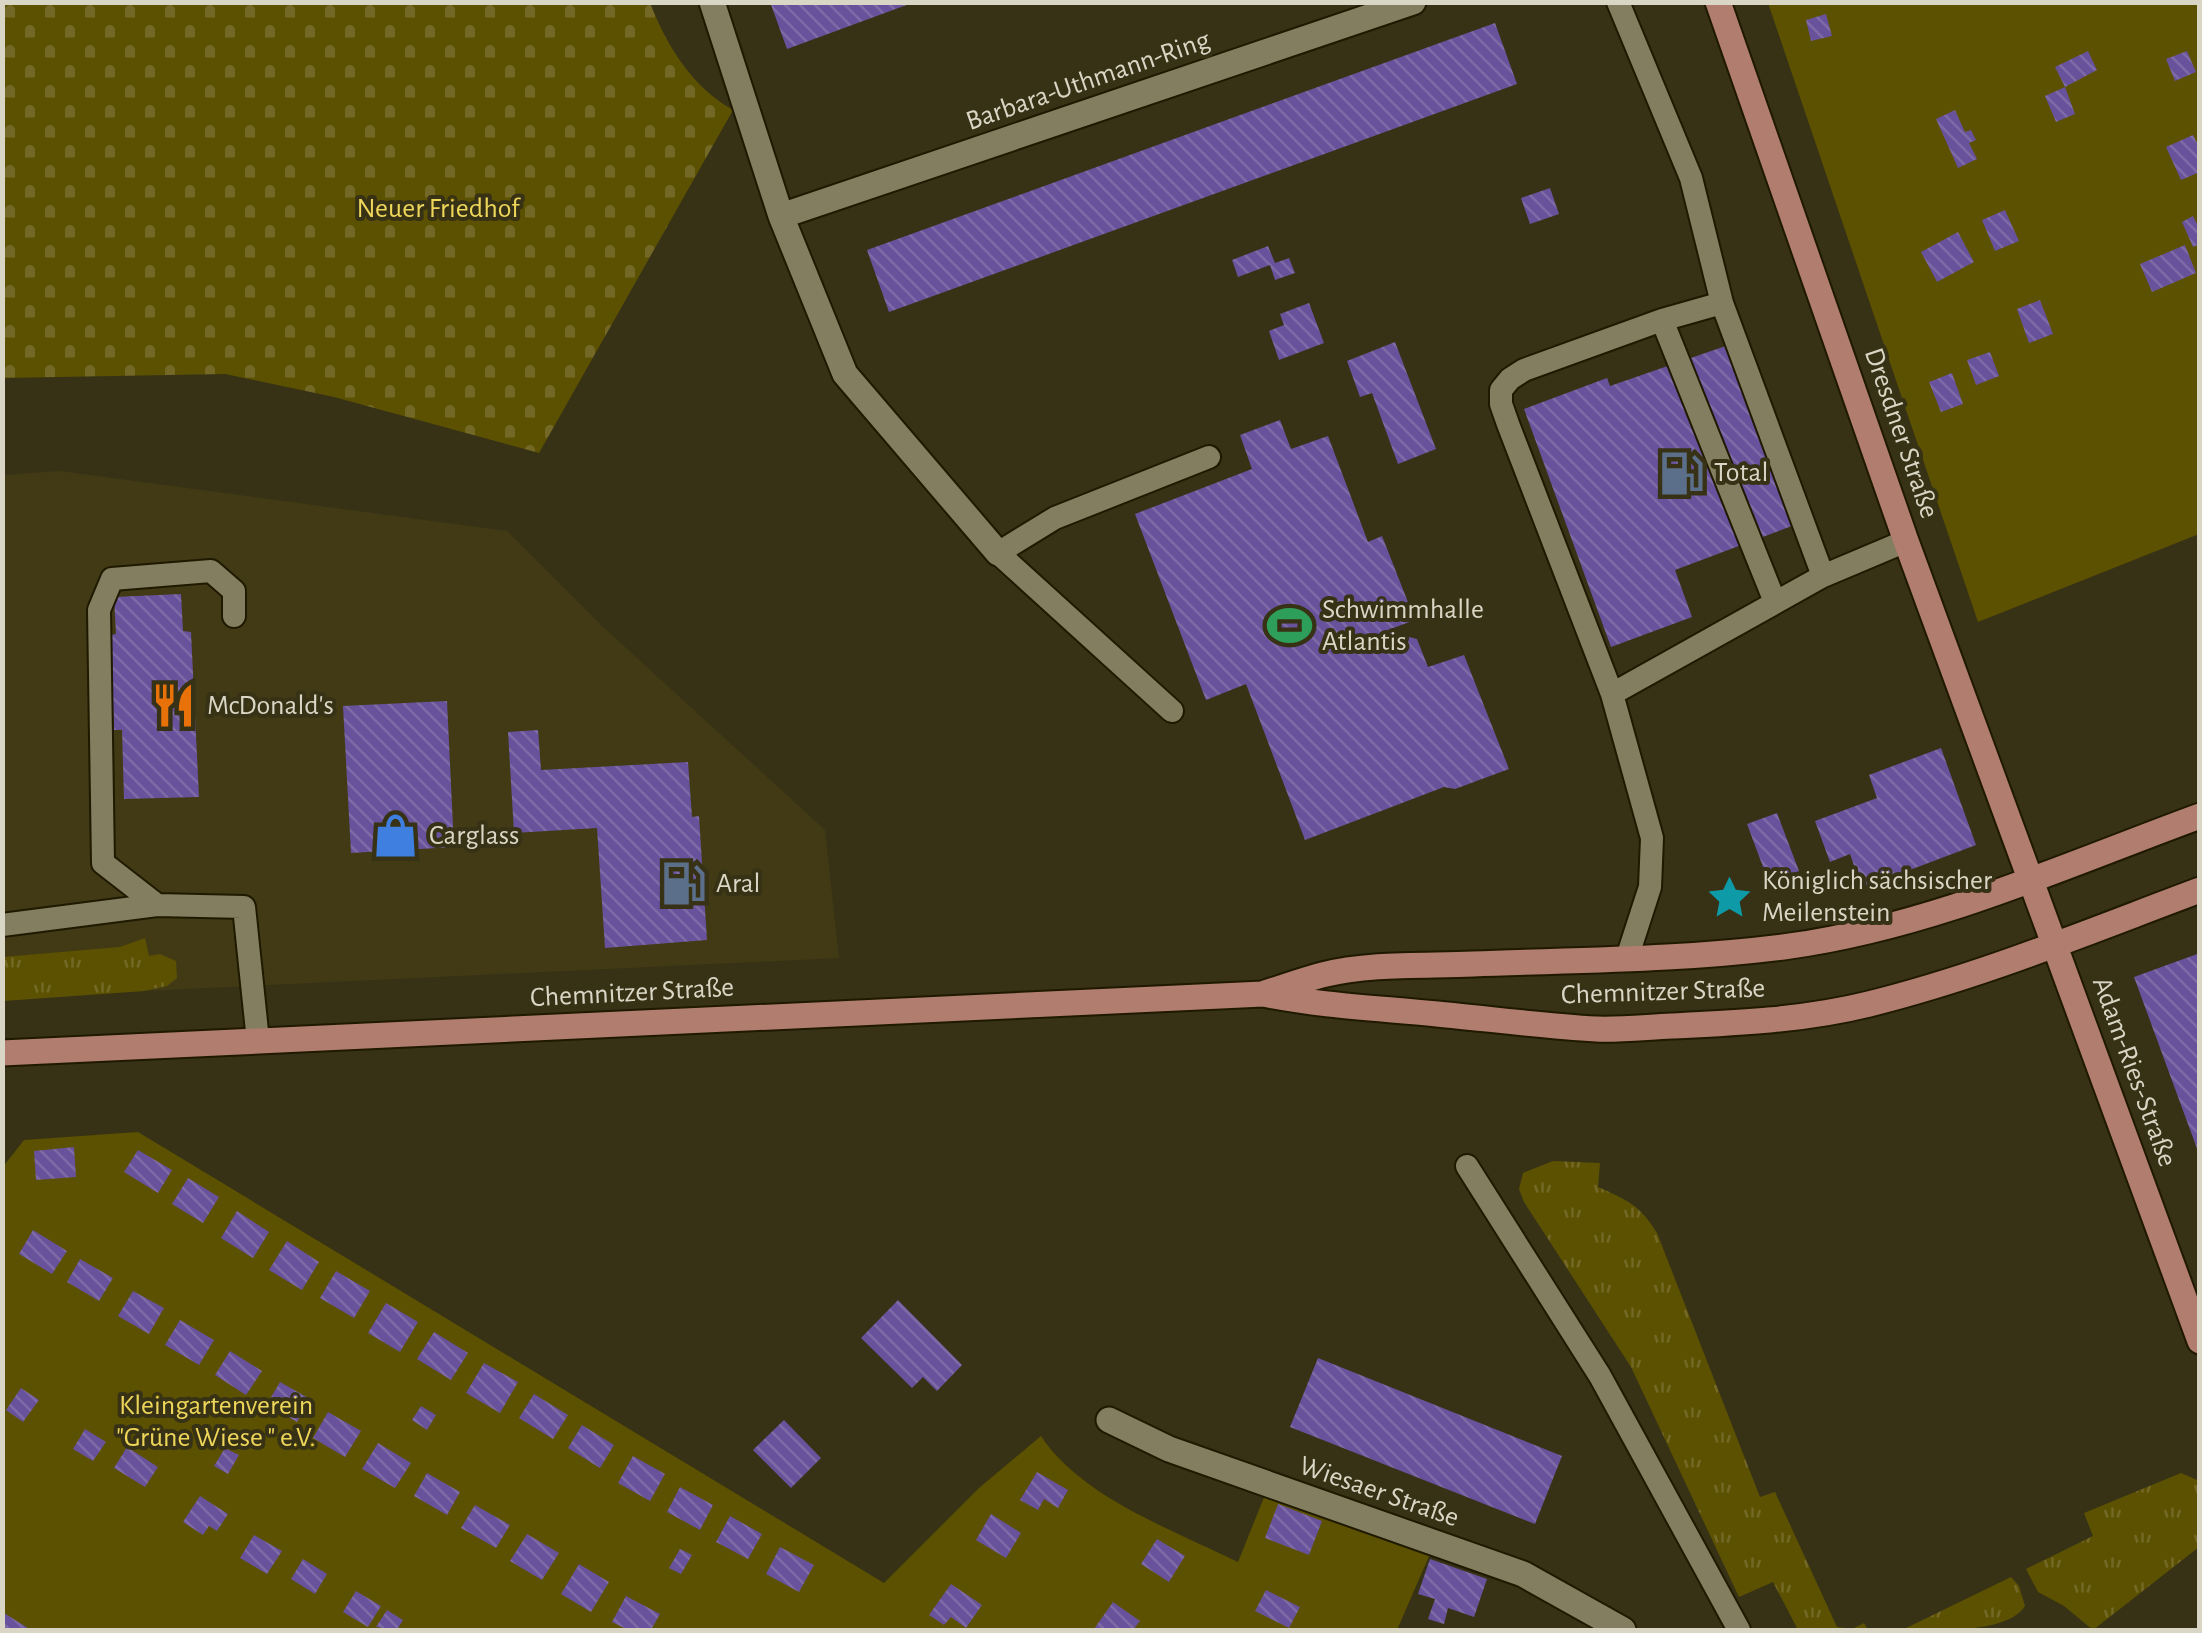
<svg xmlns="http://www.w3.org/2000/svg" width="2202" height="1633" font-family="'Alegreya Sans',sans-serif">
<style>
.built{fill:#413a15}
.grass{fill:url(#grass-tufts)}
.cemetery{fill:url(#cemetery-stones)}
.garden{fill:#5c5001}
.building{fill:url(#building-back-hatch)}
.lines{fill:none;stroke-linecap:round;stroke-linejoin:round}
.lane-casing{stroke:#1f1900;stroke-width:26}
.street-casing{stroke:#1f1900;stroke-width:29}
.primary-casing{stroke:#1f1900;stroke-width:29}
.lane{stroke:#837e5f;stroke-width:22}
.street{stroke:#837e5f;stroke-width:25}
.primary{stroke:#b07d6f;stroke-width:25}
.labels{text-anchor:middle;dominant-baseline:central;stroke-width:8;stroke-linejoin:round;paint-order:stroke}
.street-label{font-size:28px;fill:#d9d6c5;stroke:#373215}
.park-label{font-size:28px;fill:#eed65a;stroke:#373215}
.poi-label{font-size:28px;fill:#d9d6c5;stroke:#373215;text-anchor:start}
</style>
<defs>
<pattern id="grass-tufts" width="24" height="20" patternUnits="userSpaceOnUse" patternTransform="scale(2.5)"><rect width="24" height="20" fill="#5c5001"/><path d="M3 7l-1-3M5 7V3M7 7l1-3M15 17l-1-3M17 17v-4M19 17l1-3" fill="none" stroke="#736825"/></pattern>
<pattern id="cemetery-stones" width="16" height="16" patternUnits="userSpaceOnUse" patternTransform="scale(2.5)"><rect width="16" height="16" fill="#5c5001"/><path d="M2 7V4a2 2 0 0 1 4 0v3zM10 15v-3a2 2 0 0 1 4 0v3z" fill="#736825"/></pattern>
<pattern id="building-back-hatch" width="6" height="6" patternUnits="userSpaceOnUse" patternTransform="scale(2.5)"><rect width="6" height="6" fill="#68529b"/><path d="M-1 5l2 2M0 0l6 6M5-1l2 2" fill="none" stroke="#7d6aa7"/></pattern>
</defs>
<rect width="100%" height="100%" fill="#373215"/>
<path class="built" d="M60,471L507,531L601,625L825,830L839,958L144,991L3,1001V475Z"/>
<path class="grass" d="M145,938L149,956L160,954L176,961L177,978L167,986L144,991L3,1001V957L120,947Z
M1553,1161L1600,1163L1598,1187C1627,1200 1640,1205 1657,1233L1760,1497L1775,1492L1837,1627L1852,1629L1864,1623L1868,1630H1798L1773,1582L1739,1597L1631,1367L1524,1202L1519,1189L1523,1173Z
M2181,1473L2197,1480L2199,1487V1547L2093,1630L2064,1606L2038,1592L2026,1569L2093,1536L2084,1513Z
M2011,1577L2019,1586L2025,1606C2009,1633 1937,1631 1902,1630Z"/>
<path class="cemetery" d="M2,3H650C667,46 692,87 733,110L539,453L334,397L225,374L3,378Z"/>
<path class="garden" d="M1768,3H2199V534L1978,622Z
M138,1132L884,1583L979,1488L1041,1436C1081,1497 1173,1530 1238,1562L1269,1485L1430,1554L1397,1630H3L2,1168L24,1140Z"/>
<path class="building" d="M770,2H912V3L787,49Z
M1826,14L1832,36L1811,41L1806,20Z
M1495,23L1517,84L889,312L867,250Z
M2088,51L2097,70L2065,87L2055,67Z
M2187,51L2196,72L2175,81L2166,59Z
M2065,87L2075,114L2056,122L2045,96Z
M1955,110L1965,132L1971,130L1976,140L1969,143L1977,159L1958,168L1936,119Z
M2193,135L2200,149V172L2181,180L2166,147Z
M1550,188L1559,214L1530,224L1521,198Z
M2005,210L2019,241L1995,251L1982,220Z
M2193,216L2200,230V244L2193,247L2182,222Z
M1958,232L1974,262L1937,282L1921,252Z
M2185,245L2196,273L2152,292L2140,264Z
M1268,246L1275,263L1289,258L1295,273L1275,280L1270,265L1238,277L1232,260Z
M2040,300L2053,334L2029,343L2017,309Z
M1309,303L1324,343L1279,360L1269,331L1284,325L1280,314Z
M1740,341L1805,521L1675,570L1692,617L1611,647L1524,409L1607,378L1610,386Z
M1395,342L1436,449L1398,464L1372,393L1360,397L1347,361Z
M1990,352L1999,376L1976,385L1967,360Z
M1952,373L1963,404L1941,412L1929,382Z
M1280,420L1291,449L1328,436L1368,542L1382,536L1415,620L1385,631L1417,639L1428,667L1464,655L1509,769L1455,789L1444,787L1305,840L1246,684L1206,700L1135,514L1252,469L1240,435Z
M181,594L183,631L191,632L199,797L124,799L122,730H114L110,635L116,634L114,597Z
M447,701L454,847L351,853L343,706Z
M538,730L541,770L688,762L692,817L699,816L707,940L605,948L597,828L514,833L508,732Z
M1941,748L1976,845L1862,888L1850,854L1830,862L1815,821L1877,798L1869,775Z
M1777,813L1799,871L1769,883L1747,824Z
M2200,953V1154H2199L2134,977Z
M74,1147L76,1177L36,1180L34,1151Z
M138,1150L172,1170L158,1193L124,1172Z
M188,1178L219,1197L203,1223L172,1204Z
M237,1211L269,1232L253,1258L221,1238Z
M33,1230L67,1251L52,1274L19,1254Z
M287,1241L319,1262L302,1290L269,1270Z
M80,1259L113,1278L99,1301L67,1282Z
M336,1271L370,1291L354,1318L320,1298Z
M133,1291L164,1308L149,1334L118,1316Z
M898,1300L962,1365L937,1391L923,1377L912,1388L861,1338Z
M386,1303L418,1322L400,1352L368,1333Z
M180,1320L214,1340L199,1365L165,1345Z
M434,1332L468,1353L451,1380L417,1359Z
M230,1351L262,1371L246,1395L215,1375Z
M1318,1358L1562,1456L1535,1524L1290,1427Z
M484,1363L518,1382L500,1413L466,1393Z
M280,1382L310,1399L297,1422L267,1404Z
M21,1388L39,1400L23,1422L6,1410Z
M534,1394L568,1415L553,1439L519,1418Z
M421,1406L436,1415L427,1430L412,1420Z
M328,1412L361,1431L345,1457L313,1438Z
M784,1420L821,1458L791,1488L753,1450Z
M582,1425L614,1445L600,1468L568,1448Z
M85,1429L106,1442L93,1461L73,1449Z
M378,1443L411,1463L395,1488L362,1469Z
M127,1447L158,1467L145,1487L114,1468Z
M225,1448L239,1455L228,1474L214,1466Z
M633,1456L665,1474L650,1501L618,1483Z
M1037,1472L1068,1490L1058,1508L1044,1499L1038,1510L1020,1500Z
M427,1473L460,1492L447,1515L414,1496Z
M680,1487L713,1505L700,1530L667,1512Z
M200,1496L228,1514L217,1531L209,1526L203,1535L183,1522Z
M1278,1504L1322,1521L1309,1555L1265,1538Z
M475,1505L510,1525L496,1548L461,1528Z
M991,1514L1021,1533L1006,1558L976,1540Z
M730,1516L762,1534L748,1559L716,1542Z
M527,1534L559,1553L542,1580L510,1561Z
M254,1535L282,1551L267,1574L240,1558Z
M1157,1539L1185,1556L1169,1582L1141,1564Z
M780,1547L814,1565L799,1592L766,1574Z
M680,1549L692,1555L681,1574L669,1568Z
M303,1559L327,1574L315,1594L291,1579Z
M1430,1559L1487,1579L1474,1617L1448,1608L1444,1624L1428,1619L1435,1599L1418,1594Z
M579,1564L609,1582L591,1612L561,1594Z
M951,1584L982,1605L966,1628L951,1617L944,1625L929,1615Z
M1266,1590L1300,1607L1289,1628L1255,1611Z
M356,1591L381,1606L368,1627L343,1612Z
M626,1596L660,1614L651,1630H623L624,1628L612,1622Z
M1113,1602L1140,1621L1133,1630L1094,1629Z
M387,1610L403,1620L397,1630L376,1627Z
M4,1613L31,1630H2Z"/>
<g class="lines">
<defs>
<path id="lane" d="M1618,2L1691,178L1722,303L1662,320L1524,370L1510,379L1501,390V404L1508,424L1612,694L1652,838L1650,887L1627,958
M1662,320L1775,602
M1823,576L1906,541
M1612,694L1823,576L1722,303
M1172,711L998,553L1055,518L1209,457
M157,905L103,863L99,610L112,579L211,571L234,591V616
M2,925L157,905L244,907L258,1041
M1467,1166L1600,1376L1739,1630"/>
<path id="street" d="M712,2L781,216L845,374L998,553
M781,216L1413,2
M1109,1420L1169,1449L1523,1574L1623,1630"/>
<path id="primary" d="M1718,2L1906,541L2200,1341
M1265,993C1284,987 1303,980 1322,975C1370,963 1424,966 1473,964C1578,960 1685,960 1790,946C1933,926 2066,865 2200,816
M2,1053L1263,994C1323,1006 1377,1008 1437,1014C1490,1019 1543,1026 1596,1029C1621,1030 1647,1027 1672,1026C1737,1023 1805,1020 1869,1004C1982,976 2090,931 2200,890"/>
</defs>
<use href="#lane" class="lane-casing"/>
<use href="#street" class="street-casing"/>
<use href="#primary" class="primary-casing"/>
<use href="#lane" class="lane"/>
<use href="#street" class="street"/>
<use href="#primary" class="primary"/>
</g>
<defs>
<symbol id="fuel-bare" viewBox="-9 -9 18 18"><path d="M-5.5-6h7V0h2V4h1.3V-2.5L3-4.5l.8-.8L6-3V5H2.5V1h-1V6h-7ZM-4.2-4.7v3.2H.2V-4.7Z" fill="#5c6f8a" stroke="#373215" stroke-width="2.5" paint-order="stroke"/></symbol>
<symbol id="stadium-bare" viewBox="-9 -9 18 18"><path d="M0-5a6.5 5 0 1 0 0 10a6.5 5 0 1 0 0-10ZM-3.5-1.8h7v3.6h-7Z" fill="#2e9e5b" stroke="#373215" stroke-width="2.5" paint-order="stroke"/></symbol>
<symbol id="restaurant-bare" viewBox="-9 -9 18 18"><path d="M-5-6h1v4h1v-4h1v4h1v-4h1v5L-1.5 .5V6h-2V.5L-5-1ZM5-6V6H3V1.5H1.5Q1.5-4 5-6Z" fill="#e8710a" stroke="#373215" stroke-width="2.5" paint-order="stroke"/></symbol>
<symbol id="shop-bare" viewBox="-9 -9 18 18"><path d="M-5-2.5h2.3a2.7 3.5 0 0 1 5.4 0H5L5.5 6h-11ZM-1.5-2.5h3a1.5 2.3 0 0 0-3 0Z" fill="#3f7fe0" stroke="#373215" stroke-width="2.5" paint-order="stroke"/></symbol>
<symbol id="sight-bare" viewBox="-9 -9 18 18"><path d="M0-6L1.8-2.2L6-1.7L2.9 1.2L3.7 5.4L0 3.3L-3.7 5.4L-2.9 1.2L-6-1.7L-1.8-2.2Z" fill="#0f9aa8" stroke="#373215" stroke-width="2.5" paint-order="stroke"/></symbol>
</defs>
<g fill-rule="evenodd">
<use href="#fuel-bare" x="1650" y="442" width="63" height="63"/>
<use href="#stadium-bare" x="1258" y="594" width="63" height="63"/>
<use href="#restaurant-bare" x="142" y="674" width="63" height="63"/>
<use href="#shop-bare" x="364" y="804" width="63" height="63"/>
<use href="#fuel-bare" x="652" y="852" width="63" height="63"/>
<use href="#sight-bare" x="1698" y="866" width="63" height="63"/>
</g>
<g class="labels">
<g class="street-label">
<text transform="translate(1088 81) rotate(-19)">Barbara-Uthmann-Ring</text>
<text transform="translate(1901 433) rotate(71)">Dresdner Straße</text>
<text transform="translate(1663 992) rotate(-2)">Chemnitzer Straße</text>
<text transform="translate(632 993) rotate(-3)">Chemnitzer Straße</text>
<text transform="translate(2134 1072) rotate(70)">Adam-Ries-Straße</text>
<text transform="translate(1379 1492) rotate(19)">Wiesaer Straße</text>
</g>
<g class="park-label">
<text x="438" y="209">Neuer Friedhof</text>
<text x="216" y="1406">Kleingartenverein<tspan x="216" dy="32">"Grüne Wiese " e.V.</tspan></text>
</g>
<g class="poi-label">
<text x="1714" y="473">Total</text>
<text x="1322" y="610">Schwimmhalle<tspan x="1322" dy="32">Atlantis</tspan></text>
<text x="207" y="706">McDonald's</text>
<text x="429" y="836">Carglass</text>
<text x="1762" y="881">Königlich sächsischer<tspan x="1762" dy="32">Meilenstein</tspan></text>
<text x="716" y="884">Aral</text>
</g>
</g>
<rect width="2202" height="1633" fill="none" stroke="#d9d6c5" stroke-width="10"/>
</svg>
